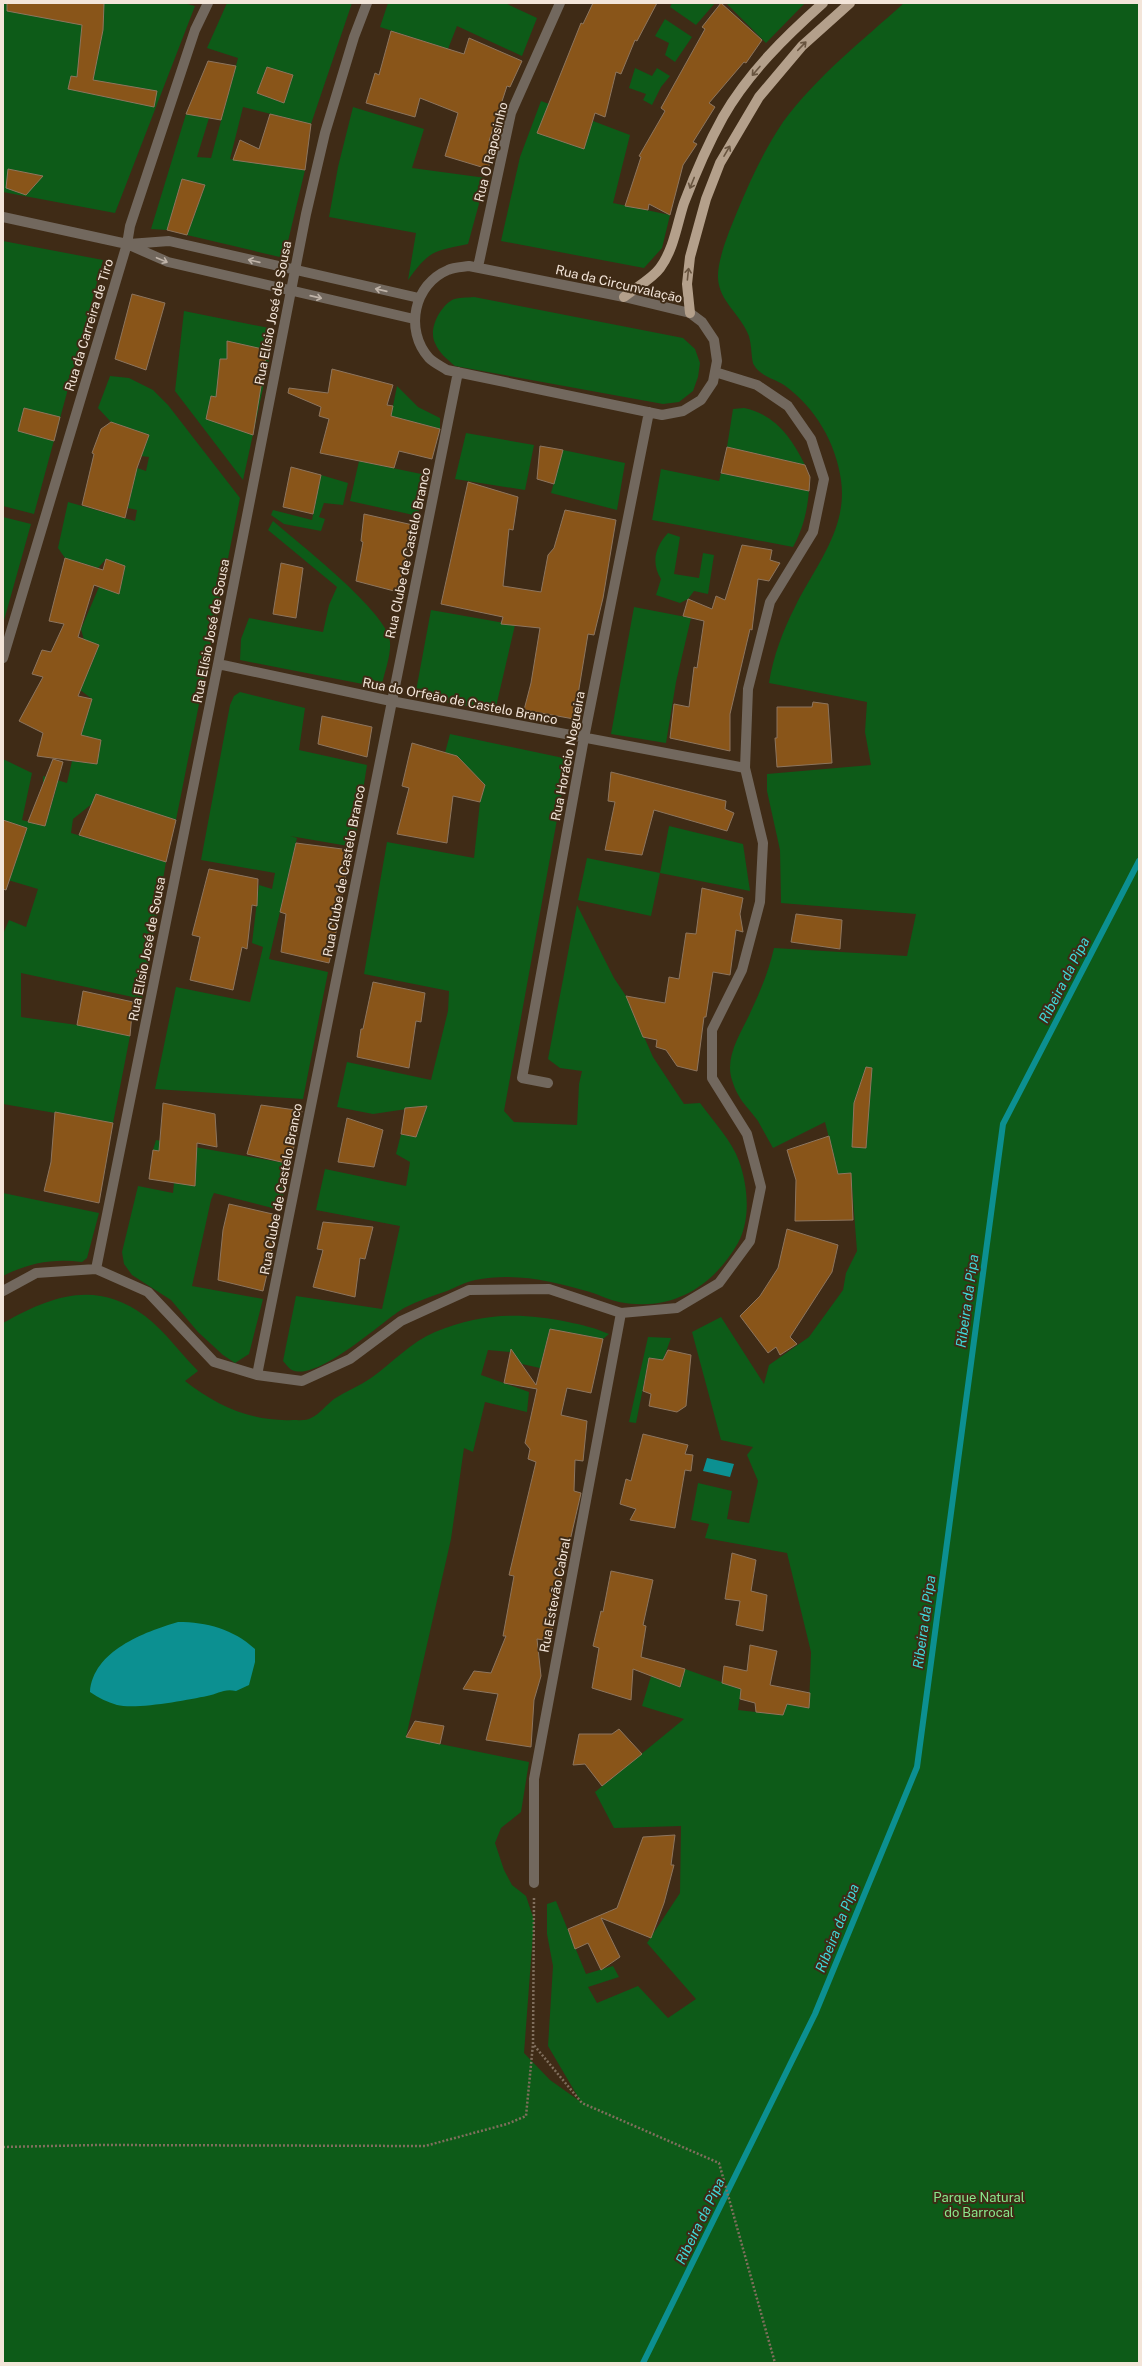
<svg xmlns="http://www.w3.org/2000/svg" width="1142" height="2366" font-family="'Public Sans',sans-serif">
<style>
.green{fill:#0d5b18;fill-rule:evenodd}
.water{fill:#0c9091}
.lines{fill:none;stroke-linecap:round;stroke-linejoin:round}
.stream{stroke:#0c9091;stroke-width:6}
.building{fill:#895519;stroke:#8d755e}
.path{stroke:#806f5d;stroke-width:2.5;stroke-dasharray:2 2;stroke-linecap:butt}
.minor{stroke:#72685e;stroke-width:10}
.major{stroke:#b4a08b;stroke-width:10}
.oneway{stroke:#68543f}
.oneway2{stroke:#bfb3a8}
.labels{text-anchor:middle;dominant-baseline:central;stroke-width:4;stroke-linejoin:round;paint-order:stroke}
.street-label{font-size:13px;fill:#f3e5d9;stroke:#3f2b16}
.park-label{font-size:13px;fill:#8ae88c;stroke:#3f2b16}
.water-label{font-size:14px;font-style:italic;fill:#40d8d9;stroke:#3f2b16}
</style>
<rect width="100%" height="100%" fill="#3f2b16"/>
<path class="green" d="M3,3H183L195,6L115,213L3,192Z
M227,3H352L311,124L243,107L230,159L305,170L284,258L187,235L205,185L182,179L167,230L151,229L186,114L209,118L197,157L211,158L238,58L207,48ZM267,67L293,75L284,103L257,93Z
M388,3H505L537,18L522,56L457,26L448,49L380,27Z
M672,3H715L696,25L670,7Z
M726,3H805L766,43Z
M904,3H1139V2363H3V1323C51,1296 96,1279 145,1316C165,1331 180,1353 198,1371L185,1381C217,1406 252,1422 293,1420C298,1420 307,1421 311,1418C320,1414 326,1405 334,1399C346,1391 360,1386 371,1378C392,1363 411,1342 435,1332C481,1313 520,1312 568,1322C583,1325 595,1328 609,1334L603,1339L550,1329L540,1368L522,1364L510,1352L488,1350L481,1375L529,1392L527,1412L485,1402L473,1452L464,1448L451,1539L406,1737L529,1762L521,1812L501,1828L495,1843L504,1870L512,1885L526,1896L534,1920L524,2053L550,2080L581,2102L548,2046L553,1966L547,1934V1904L556,1901L586,1974L613,1966L619,1977L588,1987L597,2003L638,1986L668,2018L696,1999L647,1943L680,1893L681,1826L614,1828L595,1792L684,1719L642,1706L651,1676L685,1669L741,1689L738,1710L783,1715L787,1704L809,1708L811,1652L787,1553L705,1538L709,1524L691,1520L698,1483L732,1491L727,1519L749,1523L758,1481L747,1455L753,1447L721,1440L692,1332L721,1317L764,1384L769,1365L809,1337L843,1290L846,1273L857,1251L851,1173L838,1174L825,1122L773,1148C768,1139 763,1130 758,1121C747,1106 738,1100 732,1080C724,1056 742,1032 751,1011C761,990 769,970 774,948L907,956L916,914L781,903L780,850L767,791V774L871,765L865,732L867,702L769,683C773,657 783,630 795,607C815,566 848,529 841,480C836,443 815,407 784,385C775,379 760,376 754,365C751,360 752,342 748,334C740,314 719,301 718,278C717,260 730,229 737,212C750,181 764,150 783,122C816,77 863,40 904,3Z
M665,19L692,37L675,62L665,55L669,43L655,36Z
M635,68L652,76L657,68L670,76L661,87L652,105L643,100L646,94L629,88Z
M541,101L549,104L538,133L584,148L593,121L630,135L613,203L670,215L662,248L644,268L501,241L520,157Z
M353,107L424,129L412,168L486,178L468,244C433,251 429,251 408,280L416,233L329,217L338,167Z
M3,241L103,260L34,514L3,506Z
M474,297L683,338L695,349L700,363L698,377L693,391L679,402L663,404L455,366C447,359 439,353 435,343C428,329 440,307 452,300C458,297 467,298 474,297Z
M184,311L274,329V338L243,480L175,391Z
M110,376L129,378L153,390L168,405L240,498L176,820L93,803L73,819L71,833L166,862L142,999L21,973V1017L77,1025L130,1036L113,1123L3,1104V934L9,920L26,927L38,889L8,880L27,828L3,820V759L32,773L22,820L45,826L56,789L43,784V776L67,783L72,761L97,764L101,741L81,735L92,699L75,686L80,665L90,668L99,645L84,640L81,629L99,587L119,594L125,566L106,559L98,568L65,558L58,548L68,502L135,521L137,510L128,508L133,483L131,466L146,471L149,457L141,456L149,435L111,422L98,408Z
M397,386L418,407L440,418V429L391,416Z
M744,408C775,414 792,438 805,465L727,447L733,409Z
M466,433L534,445L525,490L455,479Z
M563,450L625,463L617,510L551,493Z
M359,461L426,475L418,516L350,501Z
M661,469L719,481L721,473L809,491C807,512 803,529 793,547L652,520Z
M321,475L348,483L343,505L324,503L319,517L325,519L321,531L284,524L271,515L273,510L312,520Z
M3,517L31,524L3,624Z
M273,521C296,541 390,614 390,642C391,655 385,671 382,684L378,687L240,660L241,639L249,618L323,632L329,605L337,587L268,530Z
M668,533L680,537L674,574L699,578L703,553L714,555L708,594L694,591L688,599L680,603L656,595L661,579C651,563 655,547 668,533Z
M634,607L691,618L676,682L666,743L611,734Z
M431,610L515,625L495,711L428,699L420,696L416,691Z
M240,692L305,708L299,750L367,765L354,847L290,836L297,838L269,959L328,972L303,1099L155,1089L176,987L250,1002L263,947L252,943L259,885L272,889L275,873L201,860L230,705L234,696Z
M450,734L568,759L504,1111L514,1122L577,1125L579,1084L582,1071L560,1068L548,1059L577,905L614,978L626,996L653,1057L684,1104L700,1103C713,1121 732,1141 739,1161C748,1186 751,1219 738,1243C712,1288 671,1312 619,1302C609,1300 600,1295 590,1292C553,1281 514,1272 475,1280C466,1282 456,1287 447,1291C432,1296 418,1301 404,1308C382,1321 318,1382 292,1370C289,1369 286,1364 283,1361L296,1296L382,1309L400,1226L316,1210L325,1169L406,1186L410,1162L396,1154L401,1134L416,1137L427,1106L373,1114L337,1107L347,1062L431,1080L448,1011L449,991L364,974L387,842L474,858L480,802L485,785L457,756L445,753Z
M669,826L743,844L750,891L660,873L651,916L578,900L587,858L660,873Z
M156,1140L290,1164L280,1210L214,1193L211,1200L192,1286L263,1299L249,1354L235,1363L223,1355L198,1332L171,1300L132,1275L124,1264L122,1252L138,1186L173,1193L174,1183L195,1185L196,1159L153,1150Z
M3,1193L99,1213L87,1258L82,1262C54,1258 28,1263 3,1276Z
M648,1337L671,1338L663,1360L649,1358L636,1423L629,1422Z"/>
<path class="water" d="M707,1458L734,1464L730,1477L703,1471Z
M178,1622C207,1622 233,1629 255,1649V1662L249,1685L236,1691C224,1688 218,1694 207,1696C187,1700 136,1710 117,1705C107,1702 99,1698 90,1692C93,1651 144,1632 178,1622Z"/>
<g class="lines">
<path class="stream" d="M643,2363L815,2014L917,1767L1003,1124L1139,861"/>
</g>
<path class="building" d="M7,3H104L103,30L93,80L157,91L154,107L68,89L71,76L77,77L82,25L7,11Z
M593,3H657L637,41L635,40L621,74L616,72L605,117L595,113L584,149L537,133L581,23L583,24Z
M721,3L762,40L746,63L744,62L709,103L715,107L693,142L697,144L683,165L670,215L649,204L648,210L625,206L641,157L639,156L665,111L661,108L705,29L702,27Z
M391,31L464,54L469,38L522,61L510,87L507,86L489,141L496,143L488,169L445,156L458,113L420,98L415,117L366,103L375,73L379,75Z
M208,61L236,66L221,120L186,114Z
M267,67L293,75L284,103L257,93Z
M270,114L311,124L305,170L233,160L240,140L259,149Z
M8,169L43,176L26,195L6,188Z
M182,179L205,185L187,235L167,230Z
M132,294L165,303L146,370L115,359Z
M227,341L267,350L253,435L206,419L211,396L216,397L220,359H227Z
M332,369L393,385L387,405L393,406L391,416L440,429L432,459L399,451L394,468L320,453L329,419L319,416L321,407L288,393L289,388L328,393Z
M24,408L60,417L54,441L18,431Z
M111,422L149,435L137,468L125,518L82,505L94,454L92,453L101,429Z
M540,446L563,450L554,484L537,479Z
M727,447L805,465L810,477L809,491L721,473Z
M291,467L321,475L313,514L283,507Z
M468,482L518,497L513,530L509,529L503,586L541,592L548,555L554,548L565,510L616,520L603,598L594,635L588,634L574,719L524,710L531,683L540,628L501,624L503,617L441,604Z
M364,514L413,525L398,592L356,581L363,542L361,541Z
M742,545L772,550L770,560L780,563L769,581L758,579L752,630L750,629L730,714V751L670,738L674,704L689,707L694,667L697,668L704,621L683,616L688,599L712,609L716,596L725,600Z
M65,558L103,570L106,559L125,566L119,594L94,585L78,637L99,645L78,696L92,699L81,735L101,740L97,764L37,756L43,733L19,721L43,677L32,674L42,650L51,652L64,624L49,621Z
M281,563L303,568L296,618L273,614Z
M813,702L828,704L832,763L777,767L775,738H777V707H812Z
M322,716L372,727L367,757L318,744Z
M412,743L457,756L485,785L480,802L453,796L447,843L397,834L409,788L402,786Z
M53,759L63,762L45,826L28,822Z
M611,772L726,801L725,809L734,813L727,831L654,810L642,855L605,850L615,802L608,801Z
M96,794L176,820L166,862L79,835Z
M3,820L27,828L6,890L3,889Z
M296,843L350,850L335,938L329,963L281,952L286,914L280,912Z
M209,869L258,879L257,906L252,905L247,949L242,947L233,990L190,980L200,937L192,935Z
M702,888L743,898L740,914L743,932L736,930L730,975L713,972L706,1017H704L697,1071L677,1066L666,1050L656,1047L657,1040L643,1037L626,996L665,1003L669,977L679,979L686,933L696,934Z
M796,914L842,920L840,949L791,942Z
M373,982L425,993L421,1022L416,1021L409,1068L357,1057L361,1029H363Z
M83,991L133,1002L130,1036L77,1025Z
M866,1067L872,1068L866,1148L852,1147L854,1103Z
M163,1103L215,1114L217,1147L197,1143L195,1186L149,1179L153,1150L159,1151Z
M261,1105L302,1111L290,1164L247,1154Z
M427,1106L416,1137L401,1134L405,1108Z
M55,1112L113,1123L99,1203L44,1191L51,1162Z
M347,1118L383,1130L374,1167L338,1162Z
M829,1136L838,1174L851,1173L853,1220L795,1221L796,1180L787,1150Z
M229,1204L277,1215L270,1261L263,1291L218,1280L223,1230Z
M323,1222L373,1227L365,1259L360,1258L355,1297L313,1287L323,1250L317,1249Z
M787,1229L838,1245L832,1272L790,1337L797,1344L780,1355L776,1347L768,1353L740,1316L760,1296L778,1268Z
M550,1329L603,1339L591,1393L567,1388L561,1415L587,1421L583,1461L575,1460L574,1491L581,1493L555,1606L551,1641L537,1639L541,1676L534,1700L531,1747L486,1740L498,1694L463,1689L474,1671L491,1673L506,1636H503L514,1576L509,1575L536,1462L528,1459L530,1449L525,1443L537,1389L504,1383L511,1349L536,1385Z
M668,1350L691,1355L686,1406L677,1412L649,1406L651,1394L643,1391L649,1358L663,1360Z
M643,1434L688,1445L685,1454L693,1455L691,1471L685,1470L675,1528L630,1520L636,1509L620,1504L626,1479L631,1481Z
M732,1553L756,1560L751,1591L767,1595L763,1631L736,1625L740,1601L725,1599Z
M611,1571L653,1580L643,1625L646,1626L641,1657L685,1669L680,1687L633,1669L631,1700L592,1688L599,1648L593,1646L601,1611L603,1612Z
M750,1645L777,1651L770,1685L810,1693L809,1708L787,1704L783,1715L756,1712L755,1703L740,1699L741,1689L722,1683L724,1666L747,1671Z
M415,1721L444,1726L440,1744L406,1737Z
M619,1729L642,1754L602,1786L585,1764L573,1765L579,1734H612Z
M675,1835L671,1865H674L664,1903L651,1938L601,1918L620,1957L601,1970L588,1943L575,1949L568,1929L617,1908L643,1837Z"/>
<g class="lines">
<path class="path" d="M534,1898L533,2044L582,2103L719,2163L775,2363
M3,2147L97,2145L425,2146L507,2124L526,2116L533,2044"/>
<path class="minor" d="M3,217L127,244L168,262L414,319
M129,244L169,241L419,298
M469,266L624,297L690,313L702,322L714,340L717,361L713,382L701,400L683,411L662,415L447,370C441,366 434,363 429,358C404,330 414,284 448,270C454,267 463,267 469,266Z
M478,267L511,113L560,3
M3,658L127,244L130,226L195,30L208,3
M218,664L391,701L745,768
M548,1083L522,1078L584,738L649,412
M96,1269L218,664L306,214L325,133L354,37L367,3
M3,1291L36,1273L96,1269L148,1292L214,1362L257,1375L302,1381L350,1359L401,1321L469,1290L549,1289L621,1313L677,1308L719,1283L750,1241L761,1187L747,1134L712,1078V1030L742,970L760,902L763,843L745,768L748,689L770,602L813,532L824,479L811,439L788,406L757,385L715,372
M257,1375L458,372
M534,1883V1779L621,1313"/>
<path class="major" d="M624,297C635,288 652,279 660,268C674,249 677,224 684,203C695,174 708,144 723,117C748,73 786,36 823,3
M690,313L687,284L690,257L706,199L720,163L759,97L802,46L850,3"/>
</g>
<defs><path id="oneway-shaft" d="M-6 0H5M1.5-3L5.5 0L1.5 3" fill="none" stroke-width="1.6" stroke-linecap="round" stroke-linejoin="round"/></defs>
<g class="oneway">
<use href="#oneway-shaft" transform="translate(802 46) rotate(-46)"/>
<use href="#oneway-shaft" transform="translate(756 71) rotate(131)"/>
<use href="#oneway-shaft" transform="translate(727 151) rotate(-60)"/>
<use href="#oneway-shaft" transform="translate(692 183) rotate(112)"/>
<use href="#oneway-shaft" transform="translate(688 274) rotate(-84)"/>
</g>
<g class="oneway2">
<use href="#oneway-shaft" transform="translate(162 260) rotate(23)"/>
<use href="#oneway-shaft" transform="translate(254 261) rotate(-167)"/>
<use href="#oneway-shaft" transform="translate(381 290) rotate(-167)"/>
<use href="#oneway-shaft" transform="translate(316 297) rotate(13)"/>
</g>
<g class="labels">
<g class="street-label">
<text transform="translate(491 152) rotate(-76)">Rua O Raposinho</text>
<text transform="translate(619 284) rotate(13)">Rua da Circunvalação</text>
<text transform="translate(273 313) rotate(-79)">Rua Elísio José de Sousa</text>
<text transform="translate(89 325) rotate(-73)">Rua da Carreira de Tiro</text>
<text transform="translate(408 553) rotate(-78)">Rua Clube de Castelo Branco</text>
<text transform="translate(211 631) rotate(-79)">Rua Elísio José de Sousa</text>
<text transform="translate(460 701) rotate(11)">Rua do Orfeão de Castelo Branco</text>
<text transform="translate(568 756) rotate(-79)">Rua Horácio Nogueira</text>
<text transform="translate(344 871) rotate(-79)">Rua Clube de Castelo Branco</text>
<text transform="translate(147 949) rotate(-79)">Rua Elísio José de Sousa</text>
<text transform="translate(281 1189) rotate(-79)">Rua Clube de Castelo Branco</text>
<text transform="translate(555 1595) rotate(-79)">Rua Estevão Cabral</text>
</g>
<g class="park-label">
<text x="979" y="2197">Parque Natural<tspan x="979" dy="15">do Barrocal</tspan></text>
</g>
<g class="water-label">
<text transform="translate(1064 980) rotate(-63)">Ribeira da Pipa</text>
<text transform="translate(967 1301) rotate(-82)">Ribeira da Pipa</text>
<text transform="translate(924 1622) rotate(-82)">Ribeira da Pipa</text>
<text transform="translate(837 1928) rotate(-68)">Ribeira da Pipa</text>
<text transform="translate(700 2221) rotate(-64)">Ribeira da Pipa</text>
</g>
</g>
<rect width="1142" height="2366" fill="none" stroke="#f3e5d9" stroke-width="8"/>
</svg>
